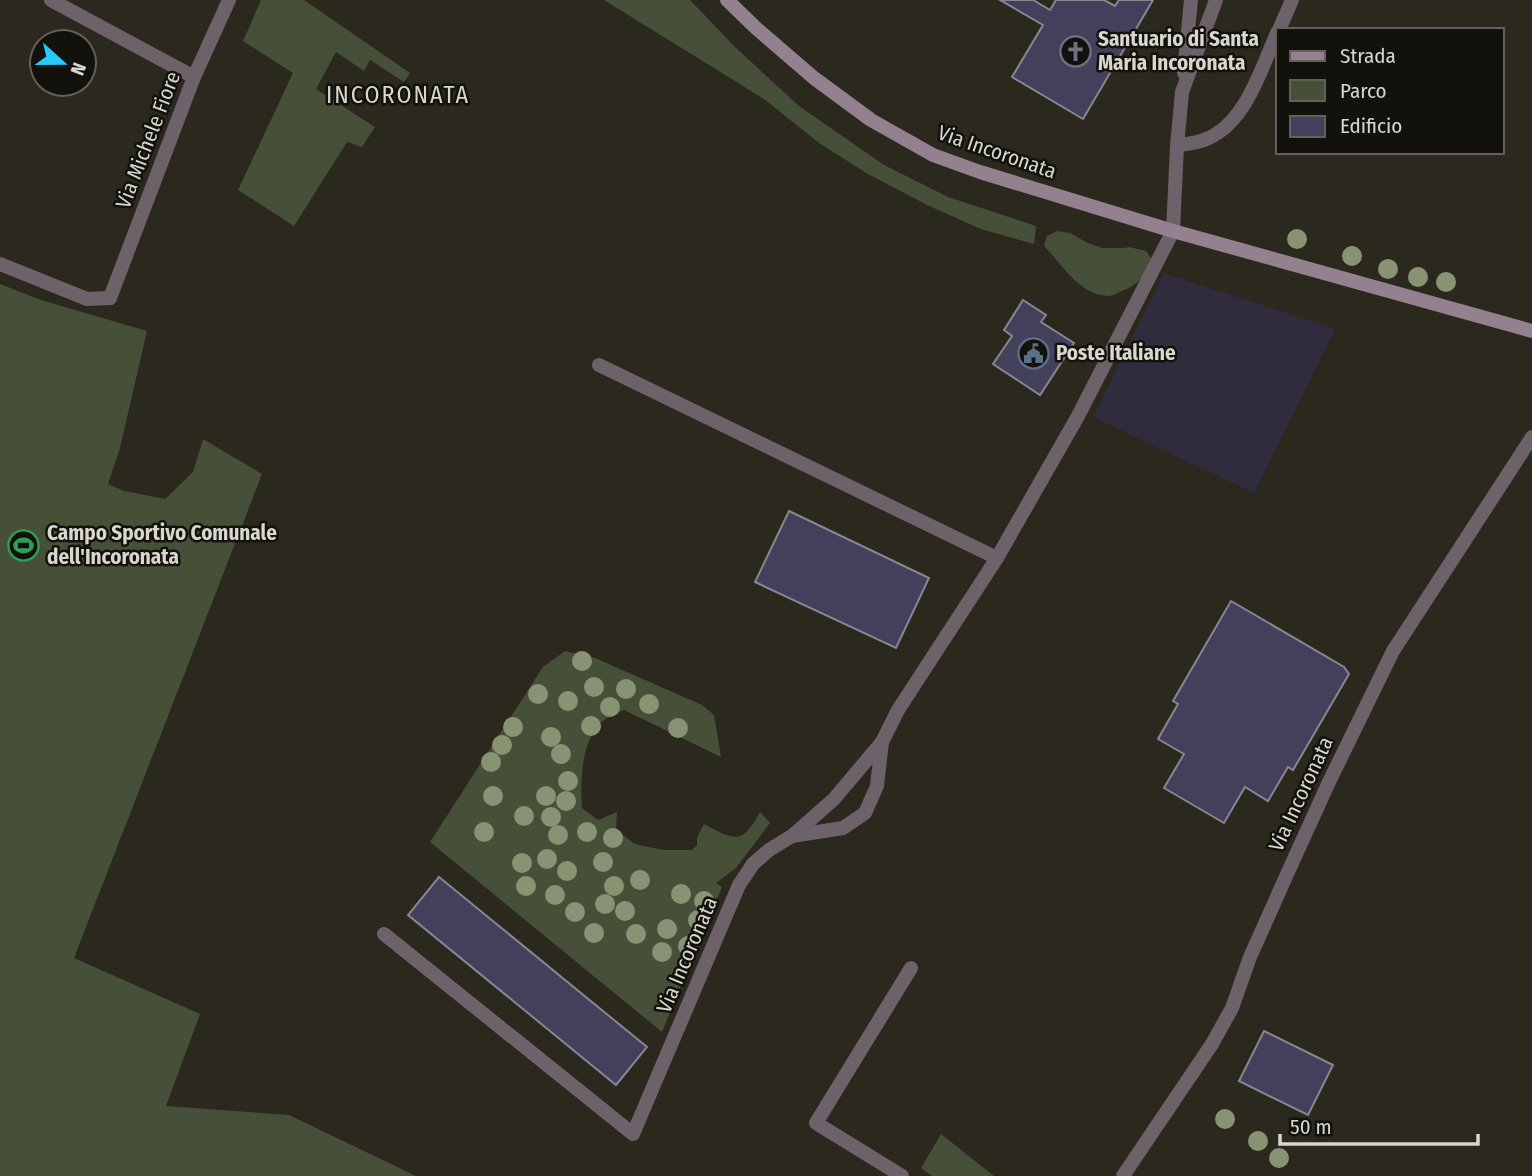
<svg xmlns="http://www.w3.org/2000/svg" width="1532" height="1176" font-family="'Fira Sans Condensed',sans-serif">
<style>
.education{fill:#312c3d}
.green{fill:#465039}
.building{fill:#43405b;stroke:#878693;stroke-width:2}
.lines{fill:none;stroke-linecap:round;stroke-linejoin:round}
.service{stroke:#6d616a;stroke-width:14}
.minor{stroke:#6d616a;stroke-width:14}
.secondary{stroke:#938190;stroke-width:14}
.tree{fill:#879372}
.labels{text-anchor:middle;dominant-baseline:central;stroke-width:5;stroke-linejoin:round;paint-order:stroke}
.poi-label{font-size:21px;font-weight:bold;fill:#d8d6cf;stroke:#12110c;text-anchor:start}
.street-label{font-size:21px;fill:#d8d6cf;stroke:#12110c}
.quarter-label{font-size:24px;letter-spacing:2px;fill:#d8d6cf;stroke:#12110c}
</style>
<rect width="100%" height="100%" fill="#2b281e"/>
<path class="education" d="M1164,273L1335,329L1254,493L1093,417Z"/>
<path class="green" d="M261,0H304L410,73L404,82L370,60L364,71L336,52L316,89L375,127L362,147L347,142L294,226L238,190L293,73L243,41Z
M604,0H690L735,47L799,106L884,165L948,197L1036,226L1034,244L981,229L927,205L868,174L819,143L764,99Z
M1057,231L1070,233L1088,243L1102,248H1125L1129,247L1146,251L1151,258C1146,274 1141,283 1124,290C1119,292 1114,296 1108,296C1079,295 1062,264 1044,246L1047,236Z
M0,284L41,300L147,331L120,448L108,484L124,491L165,499L193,472L203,439L262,474L74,958L200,1014L166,1106L289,1115L416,1176H0Z
M565,651L595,658L702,705L714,715L721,757L624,710C618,713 610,716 604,720C581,737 580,782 582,808L598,820L617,812L616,829L633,843L643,846L664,850H692L697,845V838L704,824C734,840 742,846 760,812L770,823L736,868L716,883L722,887L662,1032L430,842L543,667Z
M941,1134L994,1176H932L921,1168Z"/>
<path class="building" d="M1000,0H1033L1050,10L1056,0H1104L1115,6L1119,0H1153L1083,119L1012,77L1043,25Z
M1023,300L1046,315L1041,322L1074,343L1040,395L993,364L1012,336L1004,330Z
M789,511L929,578L896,648L755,582Z
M1231,601L1344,667L1349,674L1293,770L1288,767L1268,801L1245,787L1224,823L1164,788L1184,754L1158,739L1178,704L1173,701Z
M439,877L647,1047L616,1085L408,915Z
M1264,1031L1333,1065L1308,1115L1239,1081Z"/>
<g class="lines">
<path class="service" d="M0,264L87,299L110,298
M792,836L843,828L865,813L877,786L882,742"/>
<path class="minor" d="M51,0L194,77
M1279,30L1292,0
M1184,73L1191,0
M1177,146C1186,144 1195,143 1204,140C1246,125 1261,68 1278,31
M110,298L194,77L229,0
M599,365L997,558
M384,934L633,1134L739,885L753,864L769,850L792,836L834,799L882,742L898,710L997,558L1078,416L1173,231L1177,146L1182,92L1216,0
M902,1176L816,1123L911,968
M1123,1176L1212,1044L1232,1008L1250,957L1288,872L1329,782L1393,651L1532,437"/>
<path class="secondary" d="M727,0L756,28L814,78L871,120L933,155L980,172L1173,231L1532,331"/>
</g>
<g class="tree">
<circle cx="1297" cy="239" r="10"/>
<circle cx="1352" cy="256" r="10"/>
<circle cx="1388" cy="269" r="10"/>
<circle cx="1418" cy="277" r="10"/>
<circle cx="1446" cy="282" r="10"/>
<circle cx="582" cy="661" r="10"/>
<circle cx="594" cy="687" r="10"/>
<circle cx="626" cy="689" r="10"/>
<circle cx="538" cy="694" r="10"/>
<circle cx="568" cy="701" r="10"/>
<circle cx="649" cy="704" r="10"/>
<circle cx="610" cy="707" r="10"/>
<circle cx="591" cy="726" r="10"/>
<circle cx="513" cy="727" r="10"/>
<circle cx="678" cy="728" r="10"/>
<circle cx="551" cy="737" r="10"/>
<circle cx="502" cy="745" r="10"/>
<circle cx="561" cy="754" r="10"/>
<circle cx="491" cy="762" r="10"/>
<circle cx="568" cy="781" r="10"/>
<circle cx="493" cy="796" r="10"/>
<circle cx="546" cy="796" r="10"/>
<circle cx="566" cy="801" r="10"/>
<circle cx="524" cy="816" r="10"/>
<circle cx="551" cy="817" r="10"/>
<circle cx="484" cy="832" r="10"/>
<circle cx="587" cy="832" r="10"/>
<circle cx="558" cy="835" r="10"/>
<circle cx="613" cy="838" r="10"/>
<circle cx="547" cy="859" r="10"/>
<circle cx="603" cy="862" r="10"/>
<circle cx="522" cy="863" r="10"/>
<circle cx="567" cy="871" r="10"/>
<circle cx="640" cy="880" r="10"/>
<circle cx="526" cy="886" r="10"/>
<circle cx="614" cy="886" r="10"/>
<circle cx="681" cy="894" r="10"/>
<circle cx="555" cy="895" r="10"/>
<circle cx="704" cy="901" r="10"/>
<circle cx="605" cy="904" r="10"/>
<circle cx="625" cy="911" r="10"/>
<circle cx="575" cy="912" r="10"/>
<circle cx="698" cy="920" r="10"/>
<circle cx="667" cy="929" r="10"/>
<circle cx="594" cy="933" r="10"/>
<circle cx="636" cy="934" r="10"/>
<circle cx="688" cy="946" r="10"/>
<circle cx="662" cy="952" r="10"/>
<circle cx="1225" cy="1119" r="10"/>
<circle cx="1258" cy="1141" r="10"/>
<circle cx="1279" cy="1158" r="10"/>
</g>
<defs>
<symbol id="church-ring" viewBox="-11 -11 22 22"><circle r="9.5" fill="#12110c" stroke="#6b7280" stroke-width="1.5"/><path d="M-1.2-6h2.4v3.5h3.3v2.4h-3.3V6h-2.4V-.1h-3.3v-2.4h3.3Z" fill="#6b7280"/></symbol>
<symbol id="civic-ring" viewBox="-11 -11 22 22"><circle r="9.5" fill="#12110c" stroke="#5c6f8a" stroke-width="1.5"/><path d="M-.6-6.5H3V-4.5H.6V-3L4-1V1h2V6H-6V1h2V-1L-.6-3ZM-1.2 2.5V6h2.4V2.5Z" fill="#5c6f8a"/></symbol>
<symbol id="stadium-ring" viewBox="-11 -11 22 22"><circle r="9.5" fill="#12110c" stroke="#2e9e5b" stroke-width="1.5"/><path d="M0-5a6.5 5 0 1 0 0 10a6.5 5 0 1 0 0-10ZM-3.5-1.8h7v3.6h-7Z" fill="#2e9e5b"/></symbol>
</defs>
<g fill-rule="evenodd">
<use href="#church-ring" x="1058" y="34" width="35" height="35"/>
<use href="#civic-ring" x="1016" y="336" width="35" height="35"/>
<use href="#stadium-ring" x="6" y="528" width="35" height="35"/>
</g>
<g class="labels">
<g class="poi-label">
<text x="1098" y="39">Santuario di Santa<tspan x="1098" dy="24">Maria Incoronata</tspan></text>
<text x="1056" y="353">Poste Italiane</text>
<text x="47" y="533">Campo Sportivo Comunale<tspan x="47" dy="24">dell'Incoronata</tspan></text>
</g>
<g class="street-label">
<text transform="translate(148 140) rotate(-69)">Via Michele Fiore</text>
<text transform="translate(997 152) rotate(19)">Via Incoronata</text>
<text transform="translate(1301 794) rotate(-65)">Via Incoronata</text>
<text transform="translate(687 955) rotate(-67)">Via Incoronata</text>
</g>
<g class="quarter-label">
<text x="398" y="95">INCORONATA</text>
</g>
</g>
<rect x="1276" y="28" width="228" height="126" fill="#12110c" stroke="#61605a" stroke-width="2"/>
<rect x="1290" y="51" width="35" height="10" fill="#938190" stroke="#61605a" stroke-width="2"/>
<text x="1340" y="63" font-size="21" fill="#d8d6cf">Strada</text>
<rect x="1290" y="80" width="35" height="21" fill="#465039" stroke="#61605a" stroke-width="2"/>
<text x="1340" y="98" font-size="21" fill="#d8d6cf">Parco</text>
<rect x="1290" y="116" width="35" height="21" fill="#43405b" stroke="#61605a" stroke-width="2"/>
<text x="1340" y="133" font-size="21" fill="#d8d6cf">Edificio</text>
<g transform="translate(63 63) rotate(111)"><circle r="33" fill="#12110c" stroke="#61605a" stroke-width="2"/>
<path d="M0-5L12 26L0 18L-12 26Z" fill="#25c9fe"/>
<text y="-10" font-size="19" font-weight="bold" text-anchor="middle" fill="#d8d6cf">N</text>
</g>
<path d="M1280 1134v10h198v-10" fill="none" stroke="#d8d6cf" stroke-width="3.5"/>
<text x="1290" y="1134" font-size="21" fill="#d8d6cf" stroke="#12110c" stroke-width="5" paint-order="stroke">50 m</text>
</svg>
